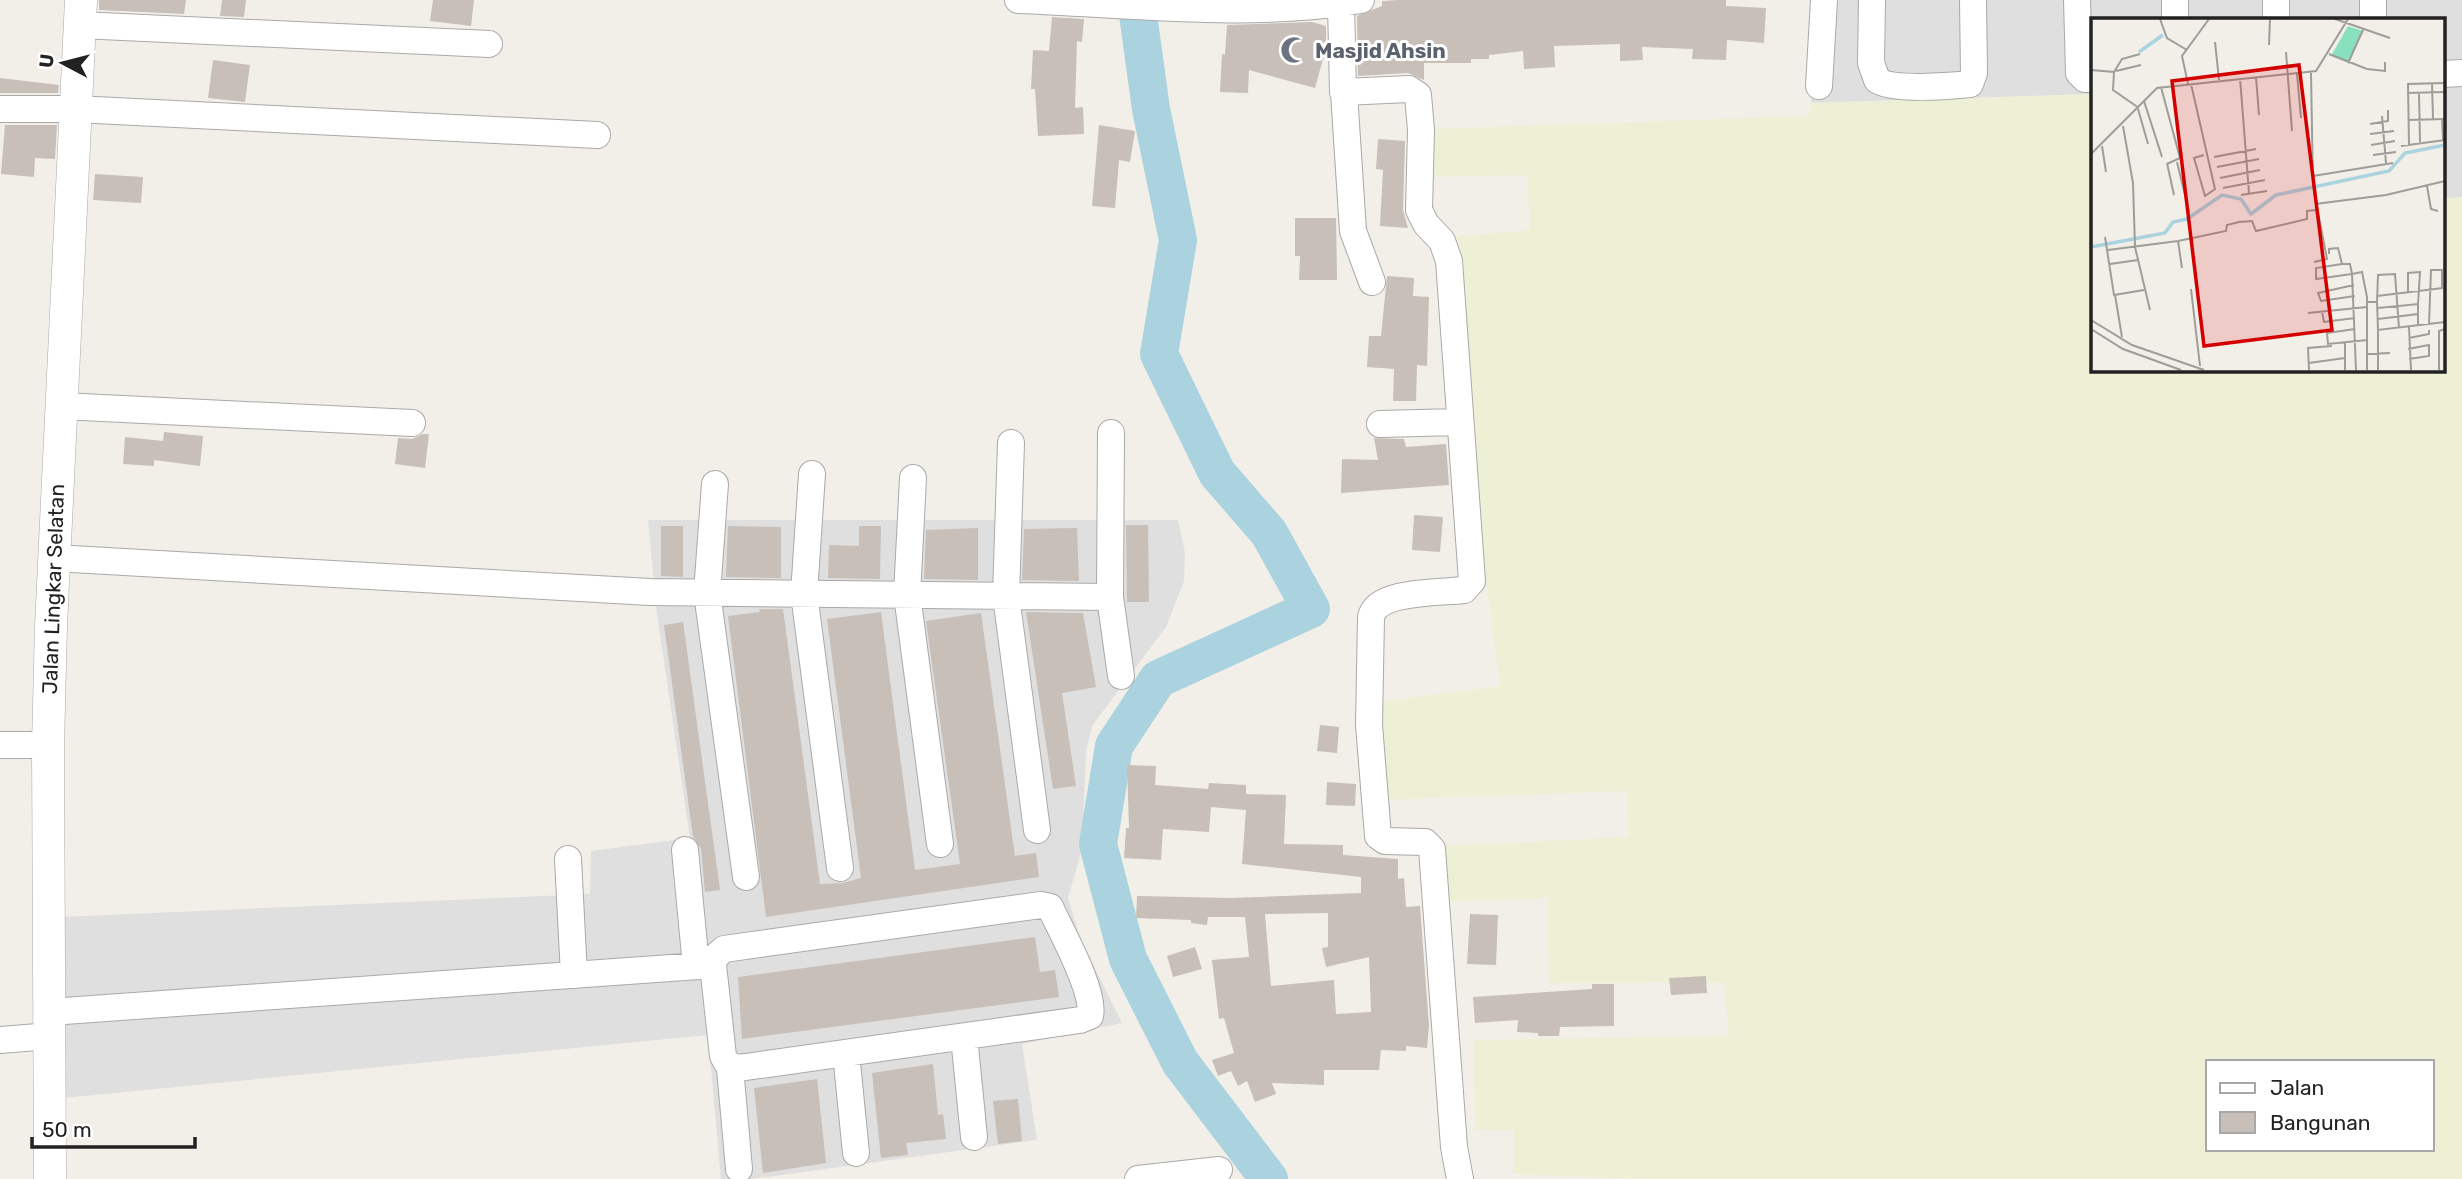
<svg xmlns="http://www.w3.org/2000/svg" width="2462" height="1179" font-family="Rubik,sans-serif">
<style>
.residential{fill:#e0dfdf}
.farmland{fill:#eef0d5;fill-rule:evenodd}
.lines{fill:none;stroke-linecap:round;stroke-linejoin:round}
.river{stroke:#aad3df;stroke-width:38}
.building{fill:#c7bfb8;fill-rule:evenodd}
.minor-casing{stroke:#a9a9a9;stroke-width:28}
.tertiary-casing{stroke:#a9a9a9;stroke-width:33}
.minor{stroke:#fff;stroke-width:26}
.tertiary{stroke:#fff;stroke-width:32}
.labels{text-anchor:middle;dominant-baseline:central;stroke-width:6;stroke-linejoin:round;paint-order:stroke}
.worship-label{font-size:21px;font-weight:bold;fill:#5b616d;stroke:#fff;text-anchor:start}
.street-label{font-size:21px;fill:#222;stroke:#fff}
.inset-river{fill:none;stroke:#aad3df;stroke-width:3.5}
.inset-road{fill:none;stroke:#9f9d99;stroke-width:2}
.view{fill:#d40000;fill-opacity:0.15;stroke:#d40000;stroke-width:3.5}
.inset-edge{fill:none;stroke:#222;stroke-width:3.5}
</style>
<rect width="100%" height="100%" fill="#f2efe9"/>
<path class="residential" d="M1821,0H2462V197L2443,199V19H2093V94L1811,103Z
M648,520H1178L1185,553L1184,581L1166,627L1092,726L1086,752L1082,849L1068,898L1080,938L1122,1023L1022,1044L1037,1140L752,1179H721L708,1035L63,1098L61,917L590,894L591,851L690,838L657,614Z"/>
<path class="farmland" d="M2093,94V369H2443V199L2462,197V1179H1638L1513,1174L1514,1130H1475L1473,1040L1729,1036L1724,982L1549,983L1547,898L1443,902L1442,846L1628,837L1626,791L1382,800L1378,702L1500,686L1474,488L1450,237L1530,230L1527,175L1433,177V129L1809,116L1811,103ZM2208,1062H2432V1149H2208Z"/>
<g class="lines">
<path class="river" d="M1136,0L1151,109L1178,240L1159,354L1217,473L1269,533L1311,609L1158,679L1114,746L1098,844L1128,959L1180,1062L1269,1179"/>
</g>
<path class="building" d="M99,0H186L184,14L99,10Z
M222,0H246L244,17L220,16Z
M433,0H474L471,26L430,21Z
M1400,0H1726V6L1766,8L1764,43L1727,40L1726,60L1692,59L1693,49L1642,47L1643,60L1620,61V44L1554,46L1555,67L1524,69L1523,51L1489,55V59H1471V63H1424V80L1408,73L1358,76L1357,16L1382,6V1Z
M1052,17L1084,19L1082,42L1077,41L1075,108L1083,107L1084,134L1038,136L1035,89H1031L1033,50L1049,51Z
M1312,22L1326,26V59H1323L1315,88L1249,70L1248,93L1220,92L1222,54L1225,55L1227,25Z
M213,60L250,65L245,102L208,98Z
M0,78L59,85L58,93H0Z
M5,125H57L55,159L35,158L34,177L1,174Z
M1099,125L1135,131L1130,162L1119,160L1115,208L1092,206Z
M1378,139L1405,141L1403,210L1408,228L1380,226L1383,170L1376,169Z
M95,174L143,177L141,203L93,200Z
M1295,218H1336L1337,280H1299L1300,256H1295Z
M1387,276L1414,278L1413,296L1429,297L1427,366L1417,365L1416,401H1393L1394,369L1367,367L1369,336H1381Z
M164,432L203,436L200,466L154,460V466L123,464L125,437L163,441Z
M423,434H429L425,468L395,464L398,438L412,439Z
M1374,438L1404,439L1406,447L1446,444L1449,485L1341,493L1342,459L1378,460Z
M1414,515L1443,517L1440,552L1412,550Z
M1126,525H1148L1149,602H1127Z
M661,526H683V577L661,576Z
M728,526L781,527V578L726,577Z
M859,526H881L880,579L828,578L829,545L859,546Z
M978,528V580L924,579L926,530Z
M1077,528L1079,581L1022,580L1024,529Z
M759,609H783L820,884L843,883L861,878L827,619L881,612L915,870L960,864L926,621L981,613L1015,856L1036,853L1039,877L766,917L728,616L760,612Z
M1026,612L1083,613L1096,687L1062,693L1076,786L1053,789Z
M683,622L720,890L705,892L701,849L693,837L664,625Z
M1320,725L1339,727L1337,753L1317,751Z
M1127,765L1156,766L1155,785L1208,789L1209,783L1246,785V794L1286,795L1284,844L1343,845V855L1398,859V879L1404,878L1406,907L1420,906L1429,1026L1427,1048L1406,1046V1051L1381,1050L1379,1070H1324V1085L1272,1083L1276,1094L1255,1102L1247,1081L1238,1086L1231,1071L1218,1076L1212,1060L1234,1053L1224,1018L1219,1019L1212,960L1249,957L1245,917H1208L1207,925L1191,923V920L1136,918L1137,896L1232,898L1361,893V877L1242,864L1246,810L1211,807L1209,832L1163,829L1161,860L1124,858L1126,828H1129ZM1328,913V947L1322,948L1326,967L1369,957L1371,1012L1336,1014L1334,980L1271,986L1265,914Z
M1327,782L1356,784L1355,806L1326,805Z
M1470,914L1498,915L1496,965L1467,964Z
M1035,937L1040,972L1055,970L1059,997L742,1039L738,977Z
M1195,947L1202,969L1173,977L1167,956Z
M1706,976L1707,993L1671,995L1669,978Z
M1592,984H1614V1026L1560,1027L1559,1036H1538V1033L1517,1032L1518,1020L1475,1023L1473,997L1592,989Z
M933,1064L938,1115L943,1114L946,1139L906,1143L908,1155L881,1158L872,1073Z
M817,1079L826,1163L763,1173L754,1088Z
M1018,1099L1022,1141L998,1144L993,1101Z"/>
<g class="lines">
<defs>
<path id="minor" d="M1018,0C1128,4 1252,19 1361,0
M1872,0L1871,63L1877,80C1892,91 1950,86 1970,84L1974,73L1973,0
M2077,0L2079,73L2085,79H2093
M2175,0V19
M2276,0V19
M1341,4L1343,92L1409,89L1418,95L1421,130L1419,210L1426,224L1442,241L1449,261L1472,581L1464,590C1440,593 1377,590 1371,617L1369,725L1378,836L1385,841L1425,842L1432,849L1454,1147L1460,1179
M2373,19V0
M80,25L489,44
M2443,74L2462,73
M1819,86L1824,0
M1344,93L1353,231L1372,282
M0,109H75L597,135
M61,406L412,423
M1380,424L1458,422
M1111,433L1110,597L1121,676
M1011,443L1006,596L1037,830
M812,474L804,594L840,868
M913,478L907,595L940,844
M715,484L707,593L746,877
M54,558L650,592L1110,597
M0,745H48
M685,850L696,966
M568,859L574,975
M1041,905L1050,907C1061,931 1096,993 1090,1016L1080,1020L746,1067L730,1068L723,1056L713,965L715,957L724,949Z
M50,1012L713,965
M964,1037L974,1137
M0,1040L50,1036
M846,1053L856,1153
M730,1068L739,1169
M1138,1179L1219,1170"/>
<path id="tertiary" d="M50,1179L48,745L51,626L81,0"/>
</defs>
<use href="#minor" class="minor-casing"/>
<use href="#tertiary" class="tertiary-casing"/>
<use href="#minor" class="minor"/>
<use href="#tertiary" class="tertiary"/>
</g>
<defs>
<symbol id="mosque-bare" viewBox="-9 -9 18 18"><path d="M3.5-4.9A6 6 0 1 0 3.5 4.9A5 5 0 1 1 3.5-4.9Z" fill="#6b7280" stroke="#fff" stroke-width="2.5" paint-order="stroke"/></symbol>
</defs>
<g fill-rule="evenodd">
<use href="#mosque-bare" x="1275" y="31" width="38" height="38"/>
</g>
<g class="labels">
<g class="worship-label">
<text x="1315" y="50">Masjid Ahsin</text>
</g>
<g class="street-label">
<text transform="translate(53 589) rotate(-88)">Jalan Lingkar Selatan</text>
</g>
</g>
<g transform="translate(2091 18)">
<rect width="354" height="354" fill="#f2efe9"/>
<path d="M257,8L272,13L258,45L240,38Z" fill="#88e0be"/>
<path class="inset-river" d="M48,34L72,17M0,229L74,215L82,204L96,201L131,177L150,181L160,196L185,177L298,153L314,135L354,127"/>
<path class="inset-road" d="M69,1L76,20L96,32M244,1L299,20M124,24L128,62M178,27L179,1M195,34L201,113M238,36L276,51L294,53V44M257,45L272,12M0,52L23,54L22,72L48,90M25,53L50,47M23,54L31,41L49,36M220,55L222,168L236,241L223,244M206,56L210,100M165,59L168,97M149,60L158,175M341,65L342,101M97,66L91,38L118,1M100,66L124,171L114,178L103,140L113,137M70,69L89,140L76,146M316,75L354,74M328,75L329,124M53,83L71,139M47,91L57,126M291,98L295,145M351,101L352,122M317,102L354,101M279,106L297,103V92M32,108L42,165L44,229L59,292M279,116L303,113M280,127L304,123M318,127L317,66L354,65M11,128L15,154M310,128L354,122M0,136L66,70L225,53L257,1M282,137L305,134M123,139L165,131M86,144L98,194M76,145L83,177M126,149L168,141M222,158L302,145M129,160L169,152M336,168L340,191L347,193M132,170L174,162M150,177L176,173M224,186L295,177L354,163M14,219L23,277L53,272M87,223L91,250M17,232L87,223L135,213L136,207L148,204L161,203L165,213L216,201V193L225,192M238,236V231L247,230L251,246M19,246L47,242M251,246H259L261,256L225,261V250ZM263,267L227,275L230,283L264,278M100,271L109,348M317,276V255L329,254L327,286M24,277L31,319M286,278L352,270M276,284H286L287,312L354,304M286,284L287,257L304,256L308,310M287,290L327,286V307M231,293L233,304L264,300M217,295L276,289M287,301L327,296M0,302L41,327L113,352M338,307L340,252H351V271M318,309L320,352M0,311L32,331L90,352M264,311L236,315L237,326L276,322M287,312V352M318,320L338,316V312M254,324V352M317,331L338,327V338L318,341M276,336L299,335M218,345L254,340M218,352L217,330L241,328M265,352L261,256L271,254L276,279V352M348,352V313L354,311"/>
<path class="view" d="M208,47L241,312L113,328L81,63Z"/>
<rect width="354" height="354" class="inset-edge"/>
</g>
<rect x="2206" y="1060" width="228" height="91" fill="#ffffff" stroke="#a7a7a7" stroke-width="2"/>
<rect x="2220" y="1083" width="35" height="10" fill="#ffffff" stroke="#a7a7a7" stroke-width="2"/>
<text x="2270" y="1095" font-size="21" fill="#222222">Jalan</text>
<rect x="2220" y="1112" width="35" height="21" fill="#c7bfb8" stroke="#a7a7a7" stroke-width="2"/>
<text x="2270" y="1130" font-size="21" fill="#222222">Bangunan</text>
<g transform="translate(63 63) rotate(277)" stroke="#ffffff" stroke-width="5" paint-order="stroke">
<path d="M0-5L12 26L0 18L-12 26Z" fill="#222222"/>
<text y="-10" font-size="19" font-weight="bold" text-anchor="middle" fill="#222222">U</text>
</g>
<path d="M32 1137v10h163v-10" fill="none" stroke="#222222" stroke-width="3.5"/>
<text x="42" y="1137" font-size="21" fill="#222222" stroke="#ffffff" stroke-width="5" paint-order="stroke">50 m</text>
</svg>
